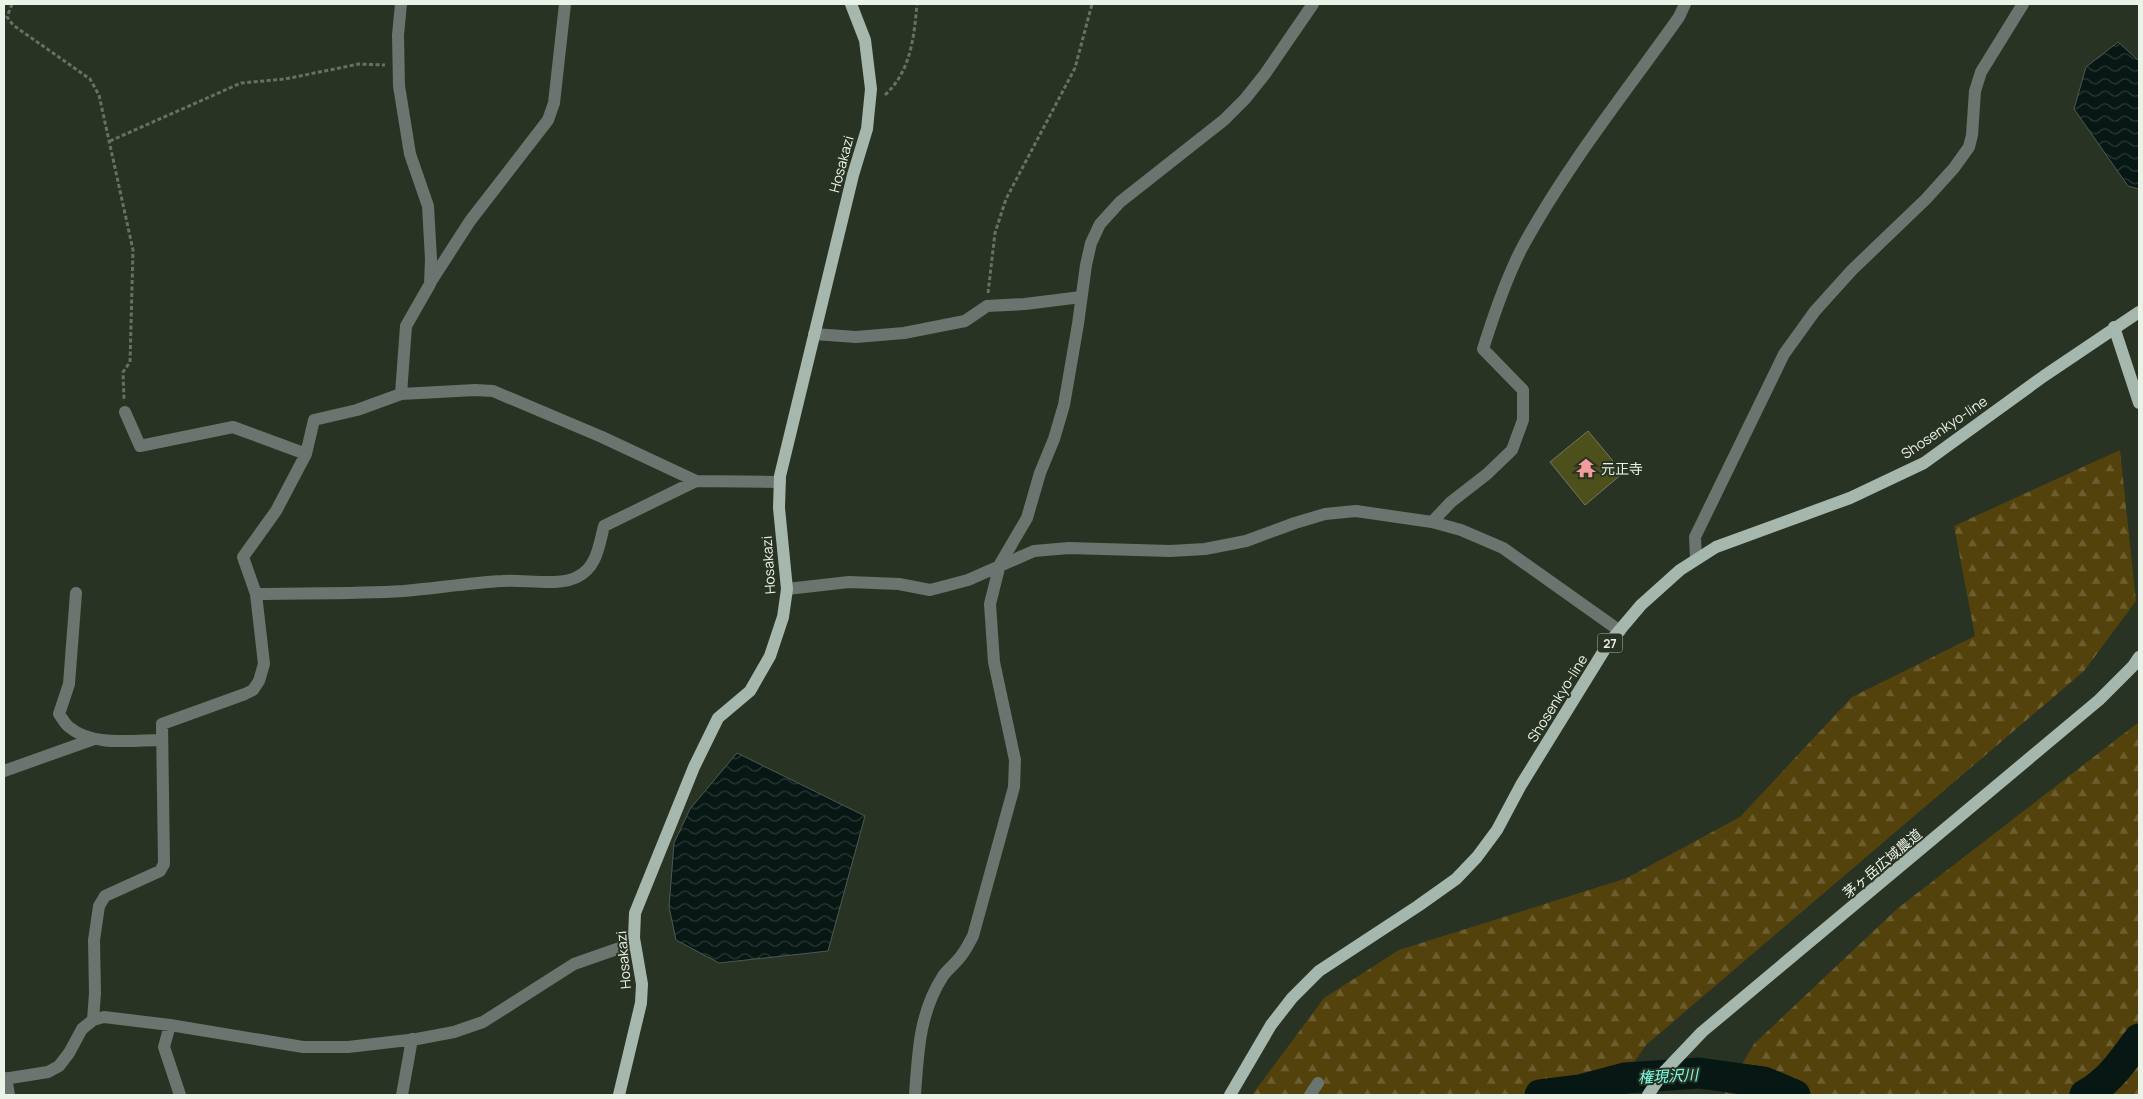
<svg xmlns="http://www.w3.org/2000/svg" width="2143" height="1099" font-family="Manrope,'Noto Sans JP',sans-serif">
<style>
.forest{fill:url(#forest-firs)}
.water{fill:url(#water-waves);stroke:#4b5954}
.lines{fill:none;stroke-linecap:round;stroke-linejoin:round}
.river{stroke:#061714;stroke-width:31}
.building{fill:#4e501c;stroke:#757763}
.path{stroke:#677062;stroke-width:3;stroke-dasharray:4 2.5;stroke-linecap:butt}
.minor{stroke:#6b746e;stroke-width:12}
.major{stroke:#a6b8ad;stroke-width:12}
.labels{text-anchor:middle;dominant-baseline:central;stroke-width:4;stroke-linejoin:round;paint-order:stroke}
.shield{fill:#293323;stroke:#b1b9ad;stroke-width:1}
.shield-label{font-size:12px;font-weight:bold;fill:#ebf2e8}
.street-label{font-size:14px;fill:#ebf2e8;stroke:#293323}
.poi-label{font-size:14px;fill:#ebf2e8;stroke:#293323;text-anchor:start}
.water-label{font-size:15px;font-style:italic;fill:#7afee9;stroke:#293323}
</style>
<defs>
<pattern id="forest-firs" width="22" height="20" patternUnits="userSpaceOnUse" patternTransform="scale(1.25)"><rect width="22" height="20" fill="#54420d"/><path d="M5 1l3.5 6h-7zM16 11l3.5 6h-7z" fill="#6d5e30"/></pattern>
<pattern id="water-waves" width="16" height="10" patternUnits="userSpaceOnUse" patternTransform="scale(1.25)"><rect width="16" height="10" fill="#061714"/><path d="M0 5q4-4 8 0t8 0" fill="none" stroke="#2a3936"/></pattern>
</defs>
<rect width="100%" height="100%" fill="#293323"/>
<path class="forest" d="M2120,450L2136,601L2084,671L1646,1045L1611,1095H1252L1324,998L1399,950L1627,878L1740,817L1852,697L1975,636L1954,526Z
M2139,722V1095H1724L1754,1044L1898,908Z"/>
<path class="water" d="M2118,42L2139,61V189L2128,186L2074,109L2086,67Z
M737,753L865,816L828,951L719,963L676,940L669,907L674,843L690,809Z"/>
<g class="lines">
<path class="river" d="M1540,1095L1580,1090L1625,1078L1699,1073L1764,1082L1795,1095
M2085,1095C2109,1082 2123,1061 2139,1039"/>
</g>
<path class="building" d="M1588,431L1623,473L1585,505L1550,462Z"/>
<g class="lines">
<path class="path" d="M12,4L7,17L13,25L90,79L99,95L133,250L130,362L123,372L124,399
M885,95C911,71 914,37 917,4
M110,141L241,83L285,79L359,64L385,65
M988,293L995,233L1006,199L1075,68L1092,4"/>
<path class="minor" d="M401,4L398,35L399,86L410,154L428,206L431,259L430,284L406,326L401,394
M430,283L470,221L548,120L554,103L565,4
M814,334L856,337L904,333L965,321L987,306L1025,304L1081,297
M125,412L140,446L233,427L306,454
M1432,522L1451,502L1487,474L1512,450L1523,420V390L1483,349C1494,314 1506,278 1523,246C1567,165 1626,92 1679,17L1685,4
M1696,558L1695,537L1784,354L1815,311L1852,270L1926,199L1954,168L1969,147L1972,135L1975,91L1981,72L2023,4
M787,589L849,582L899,584L930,590L968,580L1034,551L1069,548L1170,551L1205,549L1246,541L1295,523L1325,514L1356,511L1432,522L1461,530L1503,548L1620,631
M76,593L69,684L59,714C62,718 65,724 69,727C93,747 133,740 162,740
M256,594C305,593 354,594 404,591C437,588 469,583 502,581C524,579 558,587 577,577C597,568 599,545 604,526L696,481
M4,771L94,739
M93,1020L95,993L94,940L99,906L105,896L160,871L164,864L162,724L245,694L253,690L259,681L264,664L256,594L243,557L276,511L306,454L314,420L357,410L401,394L475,390L493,391L602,437L696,481L780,482
M170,1025L164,1047L180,1095
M6,1078L9,1095
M4,1079L48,1072L59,1066L69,1053L82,1029L93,1020L104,1017L170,1025L303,1047H348L417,1039L454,1032L483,1022L574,964L634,943
M402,1095L412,1039
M915,1095C918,1053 919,1013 943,976C948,969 956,963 961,956C966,950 969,943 973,936L1014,787L1015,760L994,662L990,604L1000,564L1027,518L1040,473L1054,439L1064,405L1078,324L1086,265L1091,243L1100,224L1120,202L1224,120L1245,99L1265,74L1313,4
M1310,1095L1318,1083"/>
<path class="major" d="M2114,327L2139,403
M619,1095L641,1003L642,984L634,938L635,913L694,767L718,718L750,691L770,656L783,617L787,589L779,508L780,476L853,175L867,129L871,89L865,40L851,4
M1230,1095L1271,1025L1292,998L1319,971L1418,906L1456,879L1477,857L1497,830L1521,785L1608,644L1641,605L1680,570L1716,547L1850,498L1924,463L2044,376L2139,312
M1648,1095L1663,1073L1702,1032L2099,700L2133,666L2139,657"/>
</g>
<defs>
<symbol id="temple-bare" viewBox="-9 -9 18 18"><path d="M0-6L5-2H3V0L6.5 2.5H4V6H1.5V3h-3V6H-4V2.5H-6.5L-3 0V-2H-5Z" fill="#f59b9d" stroke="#293323" stroke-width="2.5" paint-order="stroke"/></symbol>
</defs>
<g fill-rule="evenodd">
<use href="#temple-bare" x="1572" y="454" width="28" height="28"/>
</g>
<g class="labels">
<rect class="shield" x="1597.5" y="633.5" width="25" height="19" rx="4"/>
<g class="shield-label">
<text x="1610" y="643">27</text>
</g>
<g class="street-label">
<text transform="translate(841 164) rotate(-75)">Hosakazi</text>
<text transform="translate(1944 427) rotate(-34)">Shosenkyo-line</text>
<text transform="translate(768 565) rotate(-94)">Hosakazi</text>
<text transform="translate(1557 698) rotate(-58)">Shosenkyo-line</text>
<text transform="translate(1882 863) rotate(-40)">茅ヶ岳広域農道</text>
<text transform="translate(623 960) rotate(-95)">Hosakazi</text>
</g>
<g class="poi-label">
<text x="1601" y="468">元正寺</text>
</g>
<g class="water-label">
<text transform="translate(1668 1076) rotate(-3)">権現沢川</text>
</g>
</g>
<rect width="2143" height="1099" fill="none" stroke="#ebf2e8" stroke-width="10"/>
</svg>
